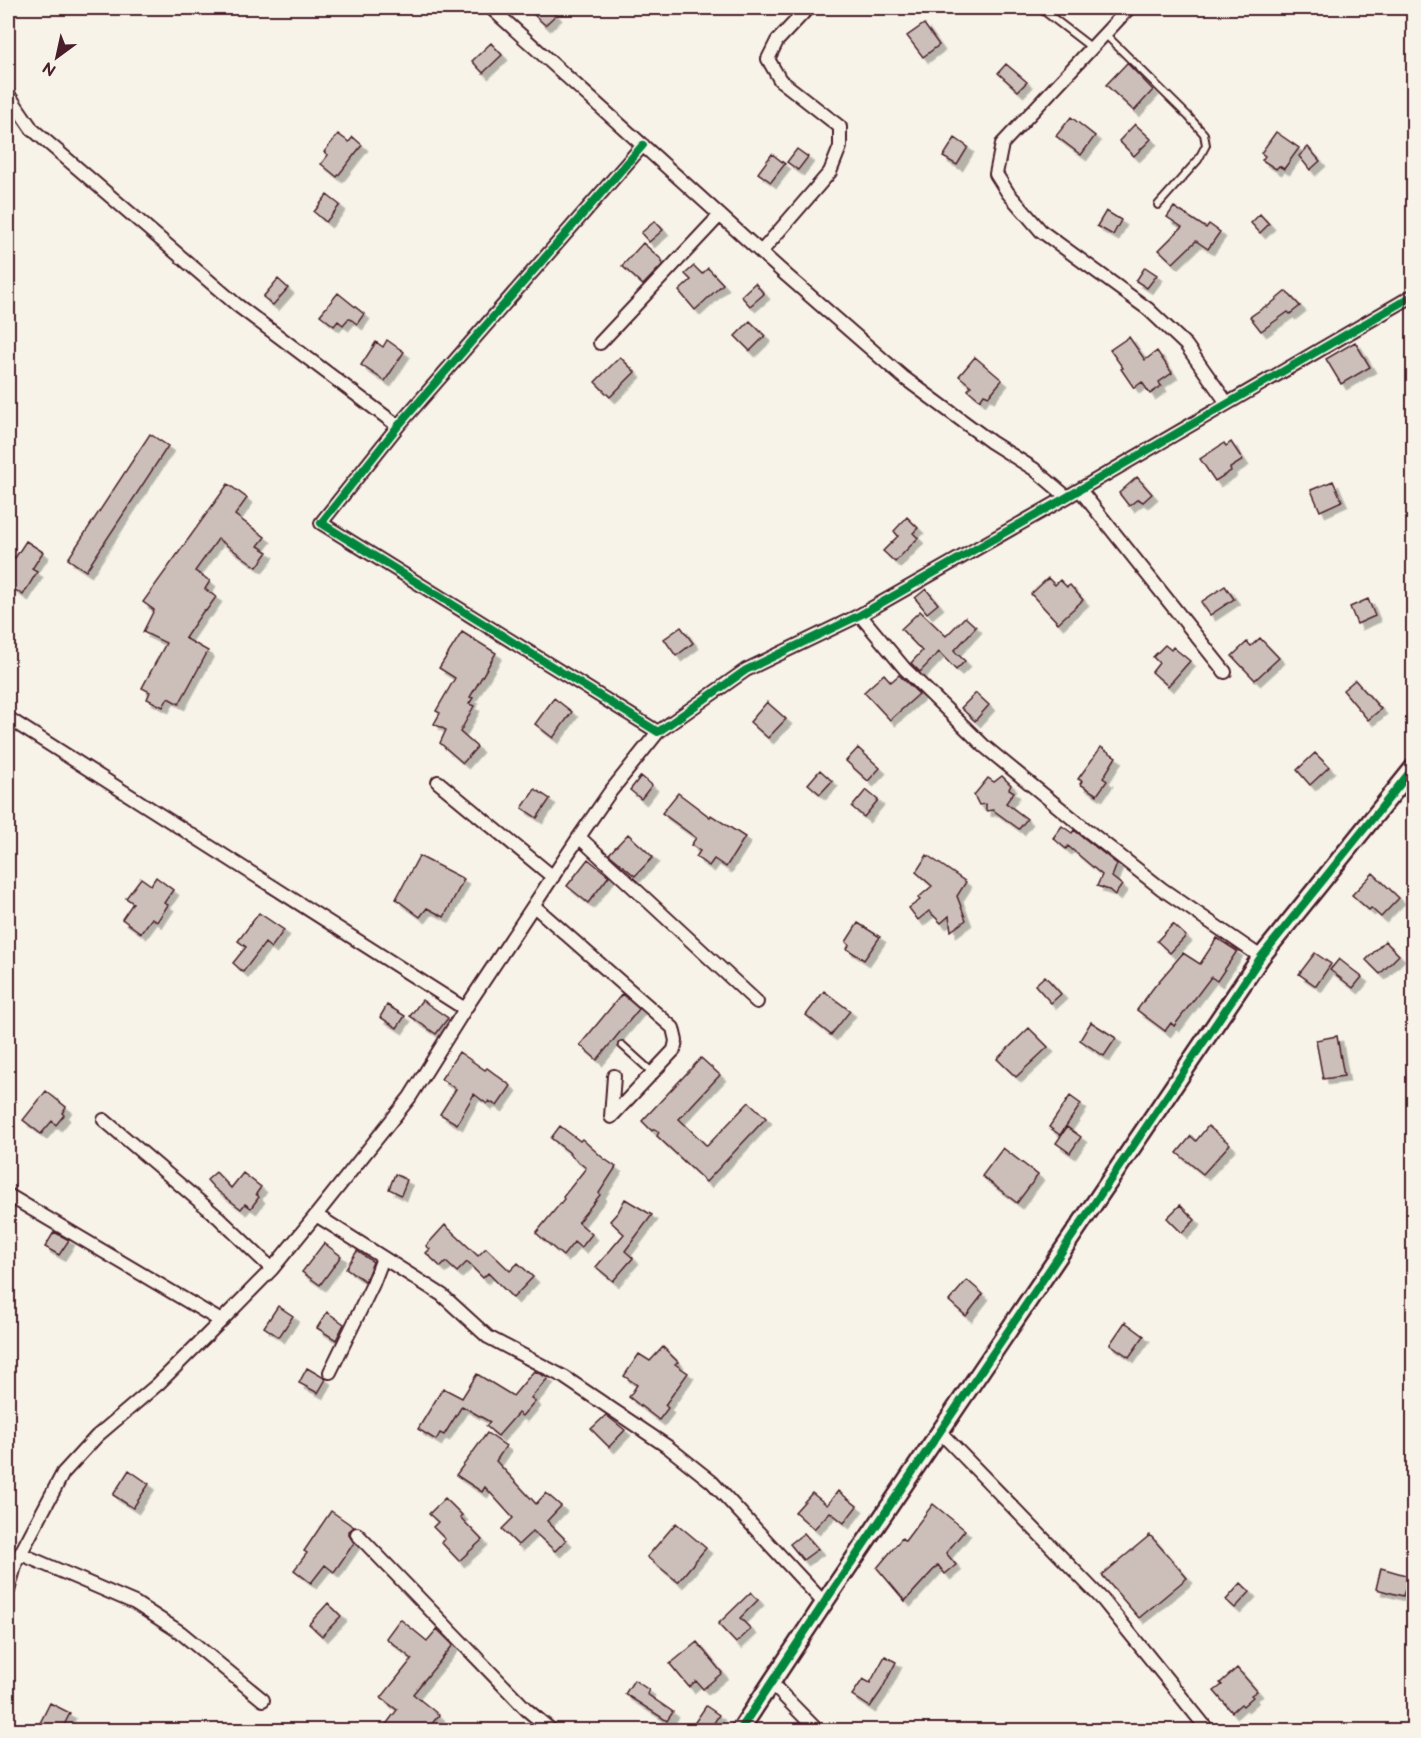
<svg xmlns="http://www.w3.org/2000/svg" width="1421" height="1738" font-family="'Balsamiq Sans',sans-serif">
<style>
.building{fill:#ccbfb9;stroke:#4a1f2b;stroke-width:1.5;filter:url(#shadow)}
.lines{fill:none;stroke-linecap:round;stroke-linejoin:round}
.lane-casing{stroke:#4a1f2b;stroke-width:10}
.street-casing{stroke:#4a1f2b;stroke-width:16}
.secondary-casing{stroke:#4a1f2b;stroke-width:21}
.lane{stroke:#f7f3e8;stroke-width:6}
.street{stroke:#f7f3e8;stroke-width:12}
.secondary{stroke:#f7f3e8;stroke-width:16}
.cycleway-casing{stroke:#f7f3e8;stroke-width:11}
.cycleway{stroke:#00873e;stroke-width:8}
</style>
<defs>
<filter id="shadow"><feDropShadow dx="5.5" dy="5.5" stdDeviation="0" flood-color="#0004"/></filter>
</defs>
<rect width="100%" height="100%" fill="#f7f3e8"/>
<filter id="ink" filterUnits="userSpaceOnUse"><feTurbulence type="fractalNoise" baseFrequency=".0167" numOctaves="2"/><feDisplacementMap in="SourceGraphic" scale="12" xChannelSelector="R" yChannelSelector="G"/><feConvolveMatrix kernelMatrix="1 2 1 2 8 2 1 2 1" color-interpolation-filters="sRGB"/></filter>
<g filter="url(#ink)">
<path class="building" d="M527,8H549L556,15L545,25Z
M924,24L939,45L923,57L907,36Z
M491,43L502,55L483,73L472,61Z
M1127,63L1153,90L1134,111L1106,85Z
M1006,64L1027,82L1018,91L998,73Z
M1071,117L1095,136L1081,155L1056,136Z
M1135,124L1151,139L1134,156L1119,141Z
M1276,132L1299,148L1284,169L1279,166L1276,169L1262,160L1265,156L1261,153Z
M338,134L349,142L353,137L362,145L337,177L321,164L328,155L324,152Z
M955,138L968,147L957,165L943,157Z
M1308,147L1320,161L1310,170L1299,156Z
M797,149L808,157L798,170L787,162Z
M772,154L785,164L771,182L758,173Z
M327,195L340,205L326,222L314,212Z
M1174,207L1206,228L1209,224L1220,232L1208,249L1196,241L1173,263L1159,250L1182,227L1167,217Z
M1106,211L1121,220L1113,235L1097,226Z
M1260,214L1269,224L1260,233L1251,223Z
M655,221L663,230L649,242L641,233Z
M643,243L662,260V265L643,285L622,266Z
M694,266L702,274L708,268L723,284L695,310L679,291L691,280L685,274Z
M1145,267L1157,275L1147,288L1136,281Z
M278,279L288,288L273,305L263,297Z
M755,283L764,294L750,306L741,296Z
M1286,291L1300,306L1290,314L1288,312L1261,331L1250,317L1266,306L1267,307Z
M338,293L364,314L357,324L349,318L343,325L338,321L334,326L320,315Z
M750,321L765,336L750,351L735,336Z
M1129,337L1145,360L1157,351L1172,373L1159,382L1161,386L1150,394L1142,382L1134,388L1121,369L1123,368L1110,350Z
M387,340L404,352L385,381L361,365L376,342L383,347Z
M1355,342L1370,367L1341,384L1326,359Z
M620,357L635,372L610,397L595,382Z
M975,357L1002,380L989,396L984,394L980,400L968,390L971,386L959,376Z
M150,434L168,446L86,571L68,559Z
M1231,442L1243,460L1230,468L1231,471L1215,481L1200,459L1224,443L1226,446Z
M1137,477L1152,494L1143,502L1138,499L1129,506L1119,493Z
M1333,481L1342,501L1320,511L1311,490Z
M228,484L247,498L235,515L265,537L258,546L268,552L257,567L218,539L195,571L210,581L205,589L216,597L206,611L204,610L185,638L208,651L179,704L168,698L163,707L147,699L150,692L142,688L166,643L143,632L154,610L143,602Z
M907,517L918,528L913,533L918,538L895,562L883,551L898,536L894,531Z
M26,541L43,552L32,569L37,572L23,595L8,585V563L13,556L15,558Z
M1048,578L1055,585L1060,580L1067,587L1070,585L1083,600L1058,623L1031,594Z
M1225,586L1234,599L1210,615L1201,602Z
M926,589L938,604L927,613L915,598Z
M1368,599L1375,616L1357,624L1350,607Z
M920,611L946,636L965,617L976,627L954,651L965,661L956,670L939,652L920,672L911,663L922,651L901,629Z
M681,627L693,643L676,656L664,639Z
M462,632L496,653L470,697L473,698L469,704L474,706L460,732L477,747L463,763L440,743L446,730L434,724L440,713L436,711L455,678L439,668Z
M1260,638L1279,658L1255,680L1232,656L1247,642L1251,646Z
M1165,645L1171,650L1173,647L1190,661L1168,686L1152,672L1159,663L1153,657Z
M884,674L891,682L899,675L919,694L890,720L864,692Z
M1355,680L1381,709L1368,720L1343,690Z
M976,693L989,705L975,721L961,708Z
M554,698L572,712L553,738L535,724Z
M767,702L786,719L768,738L750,722Z
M1101,747L1116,757L1103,778L1107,781L1097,795L1080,784L1082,781L1078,779Z
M858,748L880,768L868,781L846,761Z
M1315,753L1329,767L1310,785L1297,770Z
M820,770L832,781L820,794L808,784Z
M641,776L652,785L641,799L630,790Z
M1002,776L1011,785L1009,789L1014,792L1006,803L1027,819L1019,829L993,810L986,811V804L979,805L974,795L988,778L994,782Z
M535,789L550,799L537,818L522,808Z
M866,790L878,800L864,817L852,807Z
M678,793L710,817L711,815L745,837L726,867L714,859L709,866L696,857L700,851L691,845L696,838L662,813Z
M1062,826L1072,833L1074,830L1117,864L1112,877L1122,885L1115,895L1109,890L1097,886L1102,875L1068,846L1066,849L1053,838Z
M628,834L653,857L635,876L609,854Z
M927,855L966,882L957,896L966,920L951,931L949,916L941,923L929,911L918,920L909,908L920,900L918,898L932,886L916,872Z
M419,856L464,879L444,917L427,908L420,917L396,899Z
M588,859L609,876L588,903L567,886Z
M1373,873L1399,898L1381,917L1371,908L1369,910L1352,895Z
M156,877L173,890L164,903L168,905L157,922L152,918L141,933L122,919L133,903L126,898L141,878L151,885Z
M259,913L284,930L271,948L265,943L243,972L233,963L246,947L238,941Z
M858,923L880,937L864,960L847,949L849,945L846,942Z
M1173,924L1186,936L1170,953L1157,941Z
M1217,938L1237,951L1217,981L1211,977L1174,1026L1171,1023L1165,1031L1137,1010L1154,987L1183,953L1200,964Z
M1385,941L1399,955L1380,974L1366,960Z
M1315,953L1331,964L1316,986L1299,974Z
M1339,959L1362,977L1353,988L1330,970Z
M1045,976L1061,994L1051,1003L1035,985Z
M824,991L850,1011L831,1035L806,1015Z
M622,994L639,1009L597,1060L580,1045Z
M422,1000L448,1018L436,1034L410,1016Z
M387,1005L405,1016L397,1028L380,1017Z
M1091,1022L1116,1038L1104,1056L1080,1040Z
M1029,1028L1048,1047L1016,1077L997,1059Z
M1337,1036L1344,1076L1323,1079L1316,1040Z
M459,1052L485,1070L487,1068L511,1086L497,1106L489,1101L487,1104L474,1094L457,1124L440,1114L456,1089L441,1079Z
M701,1058L720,1075L679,1119L707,1146L749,1102L766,1118L706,1182L657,1136L659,1132L654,1129L652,1131L642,1121Z
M46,1091L66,1107L62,1113L64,1115L56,1125L52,1121L41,1134L23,1120Z
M1070,1096L1081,1104L1060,1135L1049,1127Z
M560,1126L580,1141L582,1139L603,1158L616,1167L599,1193L600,1195L578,1222L592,1234L581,1248L574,1242L563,1256L536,1233L564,1199L563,1197L586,1168L569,1154L570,1153L551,1138Z
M1208,1126L1230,1144L1203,1174L1177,1153L1191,1136L1196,1141Z
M1067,1127L1081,1137L1070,1153L1056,1143Z
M1003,1148L1038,1175L1017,1203L982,1176Z
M216,1172L231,1188L243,1173L261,1187L256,1194L259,1197L251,1208L245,1204L241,1209L214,1188L207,1180Z
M395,1174L407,1180L401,1195L389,1189Z
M625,1199L652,1215L625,1251L633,1258L613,1281L596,1267L624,1234L610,1221L618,1212Z
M1180,1205L1195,1220L1182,1233L1167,1218Z
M445,1225L478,1256L486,1248L510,1271L518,1263L533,1277L513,1298L488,1273L483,1278L467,1262L457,1272L446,1262L441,1267L426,1253L430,1249L426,1246Z
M54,1232L69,1240L59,1255L45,1247Z
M324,1243L341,1256L320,1285L302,1272Z
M357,1251L373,1262L365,1281L346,1268Z
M967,1280L983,1294L966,1316L949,1301Z
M278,1306L293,1316L279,1337L264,1327Z
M327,1312L344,1324L336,1340L317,1328Z
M1125,1322L1144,1336L1129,1357L1110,1344Z
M663,1347L678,1362L675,1364L688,1373L665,1405L668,1408L659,1420L629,1397L637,1385L624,1376L639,1354L650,1361Z
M307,1368L326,1379L318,1393L299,1383Z
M534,1371L548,1378L531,1398L535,1401L522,1416L518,1413L498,1436L486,1426L490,1422L462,1406L444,1435L440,1433L436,1440L418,1429L443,1388L462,1398L477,1374L513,1396Z
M606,1415L625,1430L609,1447L591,1429Z
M487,1433L506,1446L496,1461L536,1504L546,1493L561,1506L547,1521L566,1540L555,1551L533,1531L518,1545L502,1529L513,1518L485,1487L482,1492L456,1475Z
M129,1470L149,1484L133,1508L113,1495Z
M838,1491L857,1506L844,1523L830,1512L814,1529L795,1512L812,1493L827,1505Z
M445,1498L462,1515L460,1517L482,1540L459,1561L441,1542L445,1539L433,1527L438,1522L429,1514Z
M933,1504L965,1530L946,1553L956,1565L945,1574L938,1565L905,1601L877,1568L902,1538L905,1541Z
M331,1511L354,1527L349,1531V1535L354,1543L334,1572L325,1565L311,1583L294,1570L307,1553L304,1551Z
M676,1523L706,1548L678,1582L647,1557Z
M804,1533L818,1549L803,1560L790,1544Z
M1150,1535L1187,1578L1139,1618L1102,1575Z
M1381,1568L1409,1576L1403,1596L1376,1589Z
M1241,1583L1250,1592L1235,1608L1226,1600Z
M751,1592L758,1600L740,1618L751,1629L736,1643L718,1624Z
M328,1603L341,1616L322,1636L309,1624Z
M400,1619L427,1641L437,1629L453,1645L413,1694L439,1715L426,1731H381L397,1710L381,1698L412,1659L386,1638Z
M697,1642L722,1673L703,1689L696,1681L689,1687L670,1664Z
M885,1656L896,1662L881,1691L870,1707L852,1695L863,1679L870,1683Z
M1237,1668L1257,1691L1251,1695L1253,1697L1243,1706L1241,1704L1232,1712L1214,1691L1222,1685L1220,1683Z
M634,1680L649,1690L647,1694L673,1712L667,1721L625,1694Z
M50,1703L70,1713L61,1731H56L40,1723Z
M706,1706L719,1715L709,1731H689Z"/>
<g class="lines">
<defs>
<path id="lane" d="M1040,8L1092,48
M1105,34L1188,116L1204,134L1206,145L1198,160L1158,205
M622,1045L653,1073"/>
<path id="street" d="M491,8L785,274L903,377L991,442L1034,469L1067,497
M1129,8L1002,144L996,174L1008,193L1041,231L1148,309L1186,345L1227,403
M8,94L32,129L237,305L398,426
M643,145L398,426L321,523L658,732L746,670L860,615L1067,497L1414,295
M761,252L830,172L840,147V127L780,80L768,59L777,41L808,8
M600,343L720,215
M1080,490L1225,672
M860,615L905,669L984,746L1083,827L1162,889L1261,957
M8,718L465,1009
M438,782L553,877
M579,837L757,1002
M534,906L673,1028L676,1041L674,1050L611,1117L614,1076
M104,1120L219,1218L272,1269
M8,1195L221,1321
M316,1215L442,1295L488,1337L564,1377L668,1447L712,1482L824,1603
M330,1372L373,1284L383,1258
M940,1432L1103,1600L1208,1730
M357,1534L526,1709L551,1730
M21,1554L135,1603L180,1632L263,1700
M8,1591L16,1562L63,1473L97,1436L158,1384L221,1321L272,1269L316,1215L410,1097L465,1009L579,837L610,792L658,732
M771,1683L817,1730"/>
<path id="secondary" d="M740,1730L824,1603L1261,957L1414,767"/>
</defs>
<use href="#lane" class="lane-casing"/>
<use href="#street" class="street-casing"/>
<use href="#secondary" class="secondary-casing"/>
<use href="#lane" class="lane"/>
<use href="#street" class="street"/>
<use href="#secondary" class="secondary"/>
<defs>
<path id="cycleway" d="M643,145L398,426L321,523L658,732L746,670L860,615L1067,497L1414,295
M740,1730L824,1603L1261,957L1414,767"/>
</defs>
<use href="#cycleway" class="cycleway-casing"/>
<use href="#cycleway" class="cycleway"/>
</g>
</g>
<rect width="1421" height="1738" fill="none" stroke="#f7f3e8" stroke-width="30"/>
<rect x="15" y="15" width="1391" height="1708" fill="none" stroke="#4a1f2b" stroke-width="2" filter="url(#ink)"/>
<g transform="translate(57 57) rotate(213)" stroke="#f7f3e8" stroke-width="4.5" paint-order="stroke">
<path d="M0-4.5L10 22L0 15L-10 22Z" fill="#4a1f2b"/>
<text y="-9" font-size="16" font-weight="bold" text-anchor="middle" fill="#4a1f2b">N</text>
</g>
</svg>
